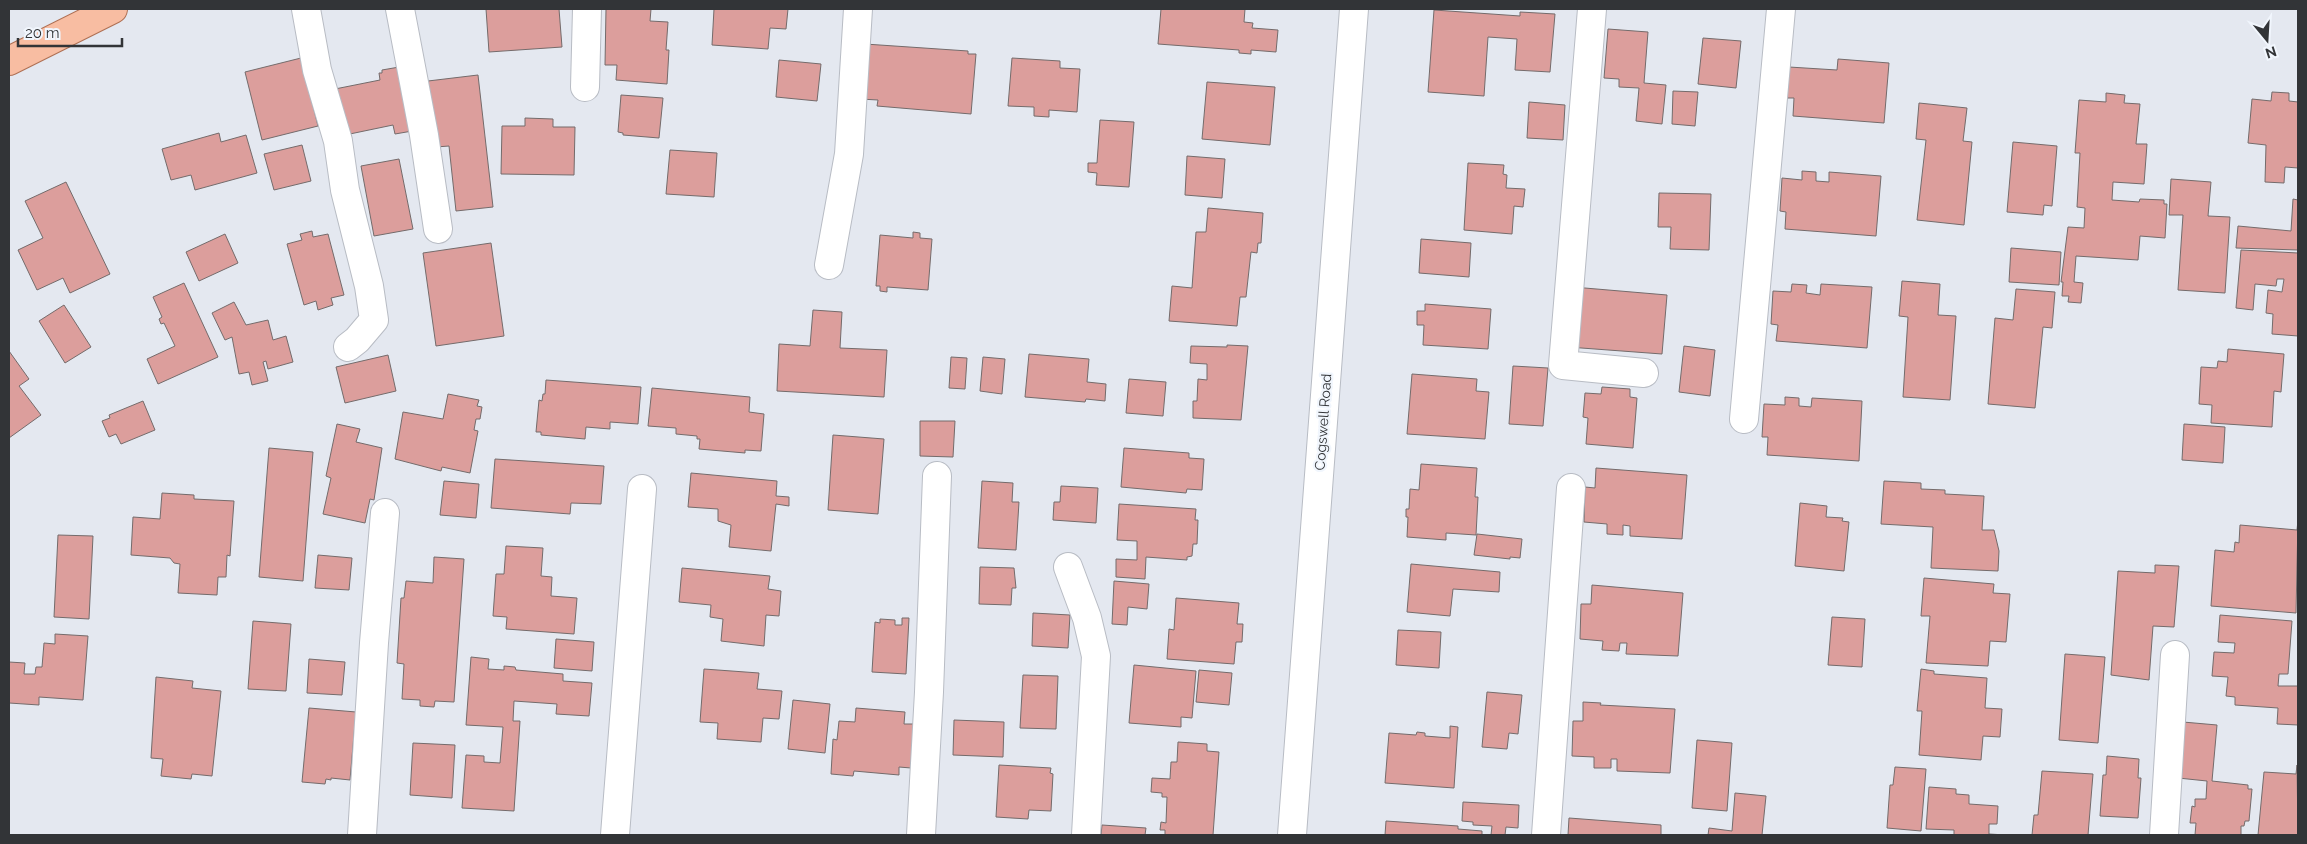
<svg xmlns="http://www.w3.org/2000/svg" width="2307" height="844" font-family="Raleway,sans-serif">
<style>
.building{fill:#dc9e9c;stroke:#746b6b}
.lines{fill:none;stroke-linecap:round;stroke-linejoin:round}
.minor-casing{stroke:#b8bcc4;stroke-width:30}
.major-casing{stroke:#af7054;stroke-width:30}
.minor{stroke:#fff;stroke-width:28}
.major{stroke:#f8bda2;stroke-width:28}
.labels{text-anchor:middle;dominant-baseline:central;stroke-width:4.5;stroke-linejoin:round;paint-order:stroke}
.street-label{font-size:14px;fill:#323437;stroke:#f1f6fd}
</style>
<rect width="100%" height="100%" fill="#e4e8f0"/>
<path class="building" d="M486,9H559L562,47L489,52Z
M606,9H651L650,21L668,22L666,50H669L667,84L616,80L617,65H605Z
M714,9H788L786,29L770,28L768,49L712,45Z
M1161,9H1245L1244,22L1253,23L1252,28L1278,30L1276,52L1251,50V54L1239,53V50L1158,44Z
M1434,10L1520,16V12L1555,14L1550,72L1515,70L1517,39L1488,37L1484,96L1428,92Z
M1608,29L1648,32L1644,83L1666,85L1662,124L1636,121L1639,88L1619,87V79L1604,78Z
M1703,38L1741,41L1736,88L1698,84Z
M865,44L968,51V54H976L971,114L877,106L878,100L860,99Z
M301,58L318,126L262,140L245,72Z
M1012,58L1060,61V68L1080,69L1077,112L1049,110V117L1034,116V107L1008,106Z
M1838,59L1889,63L1884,123L1793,116L1794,98H1787L1789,67L1837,70Z
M779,60L821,64L817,101L776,97Z
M405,66L418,130L395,134L393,125L345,135L335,89L380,80L379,73H382V70Z
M478,75L493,207L456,211L449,146L436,147L428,81Z
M1207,82L1275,87L1270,145L1202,139Z
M1673,91L1698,92L1695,126L1672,124Z
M2272,92L2289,93V101L2298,102V168L2285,167L2284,183L2265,182L2266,145L2248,143L2252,99L2271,101Z
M2106,93L2125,95L2124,103L2140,104L2136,144H2147L2144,184L2113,182L2112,200L2139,202L2140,199L2164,200V204H2167L2165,238L2140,236L2138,260L2076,256L2074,282L2083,283L2081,303L2068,302L2069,296H2062L2063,282H2061L2068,227L2084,228L2085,208L2077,207L2080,153H2075L2079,100L2106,102Z
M621,95L663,98L659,138L623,135V133L618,132Z
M1529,102L1565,105L1563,140L1527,138Z
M1919,103L1967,108L1963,141L1972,142L1964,225L1917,220L1926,140L1916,139Z
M525,118L553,119V127H575L574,175L501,174L502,126H525Z
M1100,120L1134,122L1129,187L1096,185L1097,173L1088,172V163H1097Z
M219,133L221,142L246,135L257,173L195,190L191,175L171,180L162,149Z
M2013,142L2057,146L2052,206L2044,205L2043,215L2007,212Z
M302,145L311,181L274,190L264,154Z
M670,150L717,153L714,197L666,194Z
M1187,156L1225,159L1222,198L1185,195Z
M399,159L413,229L374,236L361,166Z
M1468,163L1504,165L1503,174L1507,175L1506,188L1525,189L1523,207L1514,206L1512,234L1464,230Z
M1802,171L1816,172V181L1829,182V172L1881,176L1876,236L1785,229L1786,212L1780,211L1782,178L1802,180Z
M2171,179L2211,182L2208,216L2230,217L2225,293L2178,290L2183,215H2169Z
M66,182L110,274L70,293L63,278L37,290L18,250L43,238L25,201Z
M1659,193L1711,194L1709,250L1670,249L1671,227H1658Z
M2293,199L2298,200V250L2236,248L2238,226L2291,231Z
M1208,208L1263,213L1261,243H1258L1257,253L1251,252L1246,297H1240L1237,326L1169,321L1172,286L1192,288L1196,232H1206Z
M312,231L313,237L328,234L344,295L331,298L333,305L318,310L316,301L304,305L287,244L302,240L300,234Z
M913,232L920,233V238L932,239L928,290L887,287V292L880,291V286H876L880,235L913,238Z
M225,234L238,263L199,281L186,252Z
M1421,239L1471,243L1469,277L1419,273Z
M491,243L504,336L436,346L423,253Z
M2011,248L2061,252L2059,285L2009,282Z
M2241,250L2298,253V336L2272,334L2273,314L2266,313L2268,290L2282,292L2284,279H2277L2276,286L2255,284L2253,310L2236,308Z
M1902,281L1940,284L1938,315L1956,316L1950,400L1903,397L1908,317L1899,316Z
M184,283L218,357L158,384L147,359L175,346L164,323L161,324L159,319L162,317L153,297Z
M1792,284L1807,285L1806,293L1820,295L1821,284L1872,287L1867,348L1776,341L1778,325L1771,324L1773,291L1791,292Z
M1573,287L1667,295L1662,354L1568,347Z
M2016,289L2055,292L2052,328L2043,327L2035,408L1988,404L1995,318L2013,320Z
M234,302L246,325L268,320L273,340L286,336L293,362L268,369L266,361L263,362L268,381L252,385L249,372L239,374L232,337L225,340L212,313Z
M1425,304L1491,309L1488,349L1423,345L1424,325H1417V311H1425Z
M64,305L91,347L65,363L39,321Z
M813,310L842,312L840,348L887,350L884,397L777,391L779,344L810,346Z
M1227,345L1248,346L1241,420L1193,418V401H1197L1198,379L1207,380V364L1190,363L1191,346L1227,347Z
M1684,346L1715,350L1710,396L1679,392Z
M2228,349L2284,354L2281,392L2274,391L2272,427L2211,423L2212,405L2199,404L2201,367L2217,368L2218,361L2227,362Z
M9,351L29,379L19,386L41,415L9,438Z
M1029,354L1089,359L1087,382L1106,384L1105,401L1086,399L1085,402L1025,397Z
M388,355L396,391L345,403L336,367Z
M951,357L967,358L965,389L949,388Z
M983,357L1005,359L1002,394L980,391Z
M1513,366L1548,368L1543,426L1509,424Z
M1412,374L1477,379L1476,391L1489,392L1485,439L1407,434Z
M1129,379L1166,382L1163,416L1126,413Z
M546,380L641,387L638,424L610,422V429L586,427L585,439L541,435V432H536L539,400L542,401L543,394H545Z
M1602,387L1630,389V397L1637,398L1633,448L1586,444L1588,418L1583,417L1585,393L1601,394Z
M652,388L750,397L749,412L764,414L761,451L745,450V453L699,449L700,439H697V436L676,434V428L648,426Z
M448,394L479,400L477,406L482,407L480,419H476L474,430L478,431L470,473L442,467L441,471L395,459L403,412L443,419Z
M1785,397L1799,398V406L1811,407L1812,398L1862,401L1859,461L1767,455L1768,437H1762L1764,404L1785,405Z
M143,401L155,430L121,444L116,434L109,437L102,421L110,418L109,415Z
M920,421H955L953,457L920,456Z
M337,424L360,429L356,442L382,448L374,500L370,499L365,523L323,514L331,478L326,476Z
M2184,424L2225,427L2223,463L2182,460Z
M833,435L884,439L878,514L828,510Z
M269,448L313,452L303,581L259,577Z
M1124,448L1189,453V458L1204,459L1202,490L1187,489L1186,493L1121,487Z
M495,459L604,466L601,504L571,503L570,514L491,508Z
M1421,464L1477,468L1475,497H1478L1476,535L1446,533V540L1407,537L1408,517H1406V509H1409L1410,489L1419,490Z
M1596,468L1687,475L1682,539L1630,536V526L1623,525V535L1607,534V524L1584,522L1585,487L1595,488Z
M691,473L777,481L776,496L789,497V506L776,504L771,551L729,547L731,525L718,521V509L688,507Z
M444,481L479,484L476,518L440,515Z
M982,481L1013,483L1012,502H1019L1016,550L978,548Z
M1884,481L1921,483V489L1945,490V494L1984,496L1982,530H1994L1999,551L1998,571L1931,568L1933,527L1881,524Z
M1061,486L1098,488L1096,523L1053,520L1054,502H1060Z
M162,493L194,495V499L234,501L230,556L227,555L226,577H218L217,595L178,593L180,564L174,563L170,558L131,555L133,517L160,519Z
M1800,503L1827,506L1826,517L1843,518L1842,521L1849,522L1844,571L1795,566Z
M1119,504L1196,509L1195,520H1198L1197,544H1193L1192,556L1187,557V560L1146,557L1145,579L1116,577V559L1137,560V541L1117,540Z
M2298,520L2296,613L2211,606L2215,550L2234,552L2235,542L2239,543L2240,525L2297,530Z
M1477,534L1522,539L1520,558L1510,557V559L1474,555Z
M58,535L93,536L89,619L54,617Z
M506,546L543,548L541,576L552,577L551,596L577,598L574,634L506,629L507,617L493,616L496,574H504Z
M318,555L352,558L349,590L315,588Z
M434,557L464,559L454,702L435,701L434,707L420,706V700L402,699L404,664L397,663L401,598H404L406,581L433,583Z
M1411,564L1500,572L1499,592L1453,589L1450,616L1407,612Z
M2155,565L2179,566L2174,627L2153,626L2149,680L2111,675L2118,571L2155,573Z
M980,567L1014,568L1016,588H1012L1011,605L979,604Z
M682,568L770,576L768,589L781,591L779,616L766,615L764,646L721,641L723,619L710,617L711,605L679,602Z
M1924,578L1994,584L1993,593L2010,594L2006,642L1990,641L1988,666L1926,663L1930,616H1921Z
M1114,581L1149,584L1147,609L1128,607L1127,625L1112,624Z
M1592,585L1683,593L1678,656L1626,654L1627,643H1620L1619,651L1602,650L1603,641L1580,639L1581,604H1591Z
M1176,598L1239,603L1237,624H1243L1242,642H1236L1234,664L1167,659L1169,629L1174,630Z
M1033,613L1070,615L1068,648L1032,646Z
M2220,615L2292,621L2288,674H2279L2278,686H2298V725L2277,724L2278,708L2235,705V697L2226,696L2228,677L2212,676L2214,652L2234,653L2235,643L2218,642Z
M1832,617L1865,619L1862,667L1828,665Z
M902,618H909L906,674L872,672L875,622L880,623V619L895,620V625H902Z
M253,621L291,624L286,691L248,689Z
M1398,630L1441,632L1439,668L1396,665Z
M55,634L88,636L83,700L39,697V705L9,703V662L25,663L24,674H35L36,667H42L44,643L55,644Z
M556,639L594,642L592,671L554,668Z
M2065,654L2105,657L2098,743L2059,740Z
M471,657L489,659L488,669L504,670V666L515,667L516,670L563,674V681L592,683L589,716L556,714L557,704L514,701L513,721H520L514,811L462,808L466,755L484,756V762L500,763L503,727L466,725Z
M309,659L345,662L342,695L307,693Z
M1134,665L1196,671L1192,718L1181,717V727L1129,723Z
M704,669L759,673L757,689L782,691L779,719L763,718L761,742L717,739L718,723L700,722Z
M1921,669L1934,671V674L1987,678L1985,708L2002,709L2000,737L1983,736L1981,760L1919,755L1922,711H1917Z
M1199,670L1232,673L1229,705L1196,702Z
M1023,675L1058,676L1056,729L1020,728Z
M156,677L193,681L192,688L221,691L212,776L192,774L191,779L161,776L163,759L151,758Z
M1487,692L1522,695L1518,734L1509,733L1507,749L1482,747Z
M793,700L830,704L825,753L788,749Z
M1583,702L1601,703L1600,705L1675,709L1670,773L1617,771V759H1611V768H1594V757L1572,756L1573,721H1583Z
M309,708L356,712L350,780L331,778V780L326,779L325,784L302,782Z
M856,708L905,712L904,724H914L911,768L899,767V775L854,771L853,776L831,774L833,739L837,740L839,721L855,722Z
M954,720L1004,722L1003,757L953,755Z
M2183,722L2217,725L2212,781L2248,785V789H2252L2249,821H2245L2244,826H2241V835H2244H2195L2196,823H2190L2192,806L2195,807V799H2206L2207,781L2178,778Z
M1450,726L1458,727L1454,788L1385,783L1389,733L1416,735L1417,732L1425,733V736L1450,738Z
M1697,740L1732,743L1727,811L1692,808Z
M1178,742L1207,744V751L1219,752L1213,835H1165V830H1160L1161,822L1166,823L1167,797H1162V793L1151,792L1152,778L1170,779L1171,762H1177Z
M413,743L455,745L452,798L410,795Z
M2107,756L2139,759L2138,778H2141L2138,818L2100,816L2103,775H2106Z
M999,765L1051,768L1050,773L1053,774L1051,811L1029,810L1028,819L996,817Z
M2297,765L2298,835H2258L2264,772L2296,774Z
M1895,767L1926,769L1921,831L1887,828L1890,785H1893Z
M2042,771L2093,774L2088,835H2032L2034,815H2038Z
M1929,787L1956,789V794L1969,795V804L1998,806L1997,824H1989V834L2006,835H1954V830L1926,829Z
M1735,793L1766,796L1762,835H1708L1709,828L1732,831Z
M1463,802L1519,805L1518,828L1506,827L1505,835H1491L1492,826L1473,825V822L1462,821Z
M1569,818L1661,825V835H1568Z
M1386,821L1458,826V829L1482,831V835H1385Z
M1102,825L1146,828L1145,835H1101Z"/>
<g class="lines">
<defs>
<path id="minor" d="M306,9L317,70L338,141L345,190L369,286L374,320L357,340L348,347
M400,9L424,135L438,229
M1592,9L1563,365L1644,373
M585,87L587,9
M829,265L849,154L858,9
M1744,419L1781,9
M1068,567L1087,618L1096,656L1086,835
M362,835L374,643L385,513
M615,835L642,489
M921,835L929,692L937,476
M1292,835L1354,9
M1546,835L1571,488
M2164,835L2175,655"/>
<path id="major" d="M9,61L113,9"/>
</defs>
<use href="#minor" class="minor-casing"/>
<use href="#major" class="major-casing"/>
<use href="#minor" class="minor"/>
<use href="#major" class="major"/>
</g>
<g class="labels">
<g class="street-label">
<text transform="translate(1323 422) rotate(-86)">Cogswell Road</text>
</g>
</g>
<rect width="2307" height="844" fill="none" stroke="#323437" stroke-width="20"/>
<g transform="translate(2267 40) rotate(162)" stroke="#f1f6fd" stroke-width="4" paint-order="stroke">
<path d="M0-4L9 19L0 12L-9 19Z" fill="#323437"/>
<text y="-8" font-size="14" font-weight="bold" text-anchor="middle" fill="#323437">N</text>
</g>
<path d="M18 38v8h104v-8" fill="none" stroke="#323437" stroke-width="2.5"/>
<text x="25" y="38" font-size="15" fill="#323437" stroke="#f1f6fd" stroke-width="4" paint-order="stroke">20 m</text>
</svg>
